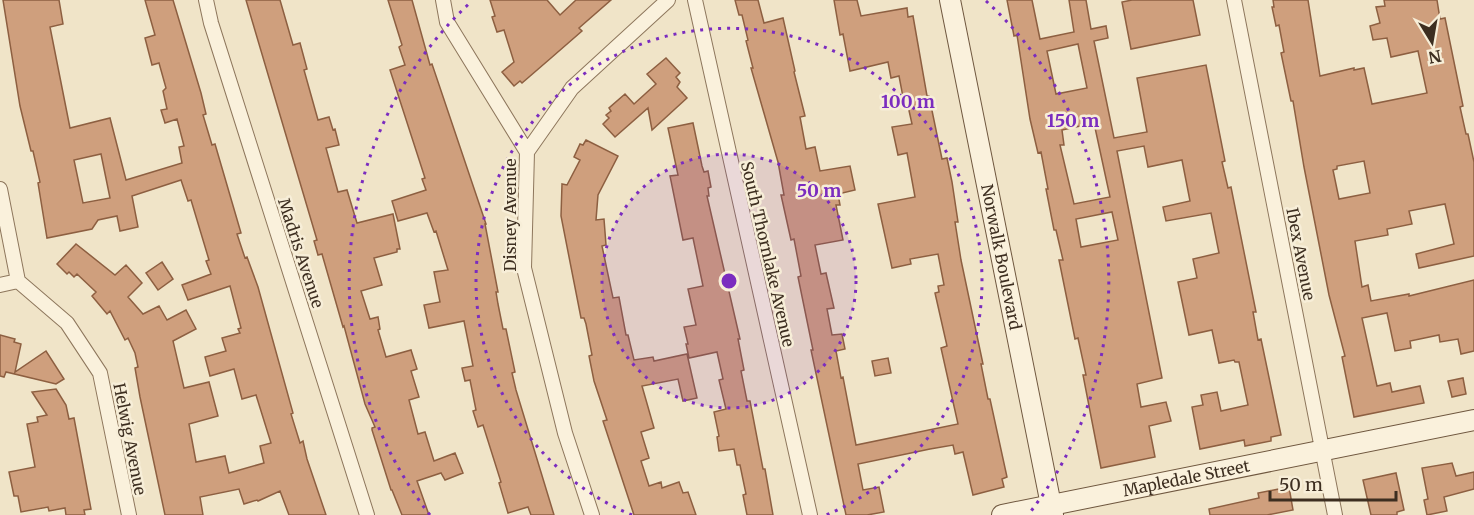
<svg xmlns="http://www.w3.org/2000/svg" width="1474" height="515" font-family="Merriweather,serif">
<style>
.building{fill:#cf9f7d;stroke:#8d5f41;stroke-width:1.5;fill-rule:evenodd}
.lines{fill:none;stroke-linecap:round;stroke-linejoin:round}
.street-casing{stroke:#8d765c;stroke-width:16}
.secondary-casing{stroke:#6f573f;stroke-width:22}
.street{stroke:#faf1dc;stroke-width:14}
.secondary{stroke:#faf1dc;stroke-width:20}
.ring{fill:none;stroke:#7b2cbf;stroke-width:3;stroke-dasharray:3 6}
.labels{text-anchor:middle;dominant-baseline:central;stroke-width:5;stroke-linejoin:round;paint-order:stroke}
.street-label{font-size:16px;fill:#3d2e20;stroke:#f7eed8}
.centre{fill:#7b2cbf;stroke:#f7eed8;stroke-width:3}
.ring-label{font-size:18px;text-anchor:middle;font-weight:bold;fill:#7b2cbf;stroke:#f7eed8;stroke-width:5;stroke-linejoin:round;paint-order:stroke}
</style>
<rect width="100%" height="100%" fill="#f0e4c8"/>
<path class="building" d="M3,0H59L63,24L50,27L70,128L110,118L126,180L182,163L179,147L184,146L177,119L165,123L161,110L167,109L163,91L166,88L159,63L152,65L145,38L155,35L145,0H173L201,93L206,114L203,115L212,145L215,144L241,233L237,234L245,258L247,257L258,287L293,413L291,414L300,443L303,441L307,459L326,515H289L280,491L258,501L257,500L244,504L239,489L200,497L203,515H165L140,397L135,368L138,367L135,353L128,338L125,340L110,311L107,314L92,296L96,292L77,274L74,277L69,272L67,274L57,264L76,244L115,275L126,265L142,283L128,297L143,314L159,306L167,320L186,310L196,329L173,341L184,388L209,382L218,416L189,424L196,462L225,456L229,473L264,463L260,446L271,443L256,395L242,399L234,369L210,376L205,357L226,351L222,338L240,333L238,329L241,328L230,286L188,300L182,285L211,274L206,261L209,260L191,200L188,201L181,180L132,196L138,227L120,231L117,216L98,220L92,229L47,238L38,183L40,182L33,151H31L20,106ZM101,154L110,198L83,203L74,160Z
M246,0H280L293,45L300,43L307,69L304,70L318,120L329,117L333,130L335,129L339,145L326,148L338,192L347,190L357,223L393,214L400,249H397V252L374,258L382,285L361,291L370,319L378,317L380,329L378,330L386,357L411,350L417,369L411,371L419,397L409,400L418,434L425,432L434,461L455,453L463,473L445,480L441,473L417,481L429,515H402L392,490H391L372,430V428L375,427L365,404L344,326L343,327L322,254L318,255L314,241L317,240Z
M388,0H412L430,65L432,64L486,224H485L498,292H496L498,304L503,329H506L515,372L512,373L516,390L554,515H531L528,507L508,513L499,483L501,482L483,425L478,427L473,411L476,410L470,380L465,381L462,368L473,366L464,321L429,328L424,305L440,302L434,272L448,270L436,231L434,232L427,213L398,221L392,201L426,190L422,179L425,178L390,70L405,65L399,47L402,45Z
M490,0H547L560,15L576,0H611L579,28L582,31L551,58L522,83L520,81L514,86L502,72L514,62L504,30L497,32L492,17L495,16Z
M735,0H758L764,23L783,18L795,71L794,72L805,116L800,117L806,149L815,147L820,171L850,166L855,190L838,194L840,205H836L843,240L815,245L821,274L826,273L834,308L827,309L832,335L842,334L845,349L836,351L841,378L843,377L856,445L958,424L941,348L947,346L935,293L939,292L938,286L944,285L938,254L910,259L911,264L892,268L878,204L915,197L907,153L898,155L892,127L912,124L906,97H903L899,76L891,78L888,62L850,71L843,34L840,35L834,0H857L861,16L907,8L908,17L913,16L927,96H929L942,159L947,158L952,182L958,222H955L961,260L983,364H981L988,399H990L1007,477L1002,479L1004,487L973,495L963,452L955,454L953,445L930,449L858,464L863,490L879,487L884,512L867,515H846L811,350H813L798,277L801,276L794,239L791,240L781,195H784L778,162L751,68H753L746,41L748,40L742,15H739Z
M1007,0H1032L1040,39L1074,32L1069,0H1086L1091,29L1106,26L1108,38L1094,41L1114,138L1147,132L1137,78L1206,65L1225,161L1222,162L1228,188L1231,187L1256,312H1253L1258,340L1261,339L1281,435L1271,437V441L1245,446L1244,440L1200,449L1192,407L1203,405L1201,395L1217,392L1221,411L1248,405L1239,362H1235L1234,360L1219,363L1212,330L1189,335L1178,282L1197,278L1193,259L1219,253L1211,213L1166,221L1163,207L1190,201L1182,160L1148,167L1144,146L1117,151L1162,378L1137,384L1141,407L1166,402L1171,421L1149,426L1155,457L1101,468L1083,375H1086L1078,338L1075,339L1059,260H1063L1056,230H1054L1046,189H1048L1041,152L1038,153L1030,119L1017,35L1014,36ZM1078,44L1087,88L1056,94L1047,51ZM1094,123L1110,197L1074,204L1060,145H1064L1062,130ZM1112,212L1118,240L1081,247L1076,219Z
M1132,0H1193L1200,35L1131,49L1122,2Z
M1273,0H1308L1320,76L1354,68V70L1364,68L1372,104L1427,93L1418,51L1391,57L1387,38L1373,40L1370,26L1380,23L1376,7L1385,6L1384,0H1437L1440,19L1445,18L1463,106L1460,107L1466,134H1468L1474,162V256L1419,268L1416,254L1454,244L1445,204L1409,211L1412,224L1387,229L1388,235L1355,241L1362,287L1368,285L1371,301L1409,294V296L1474,280V351L1461,354L1458,339L1440,342L1439,335L1410,341L1411,348L1395,351L1387,313L1362,318L1377,386L1390,383L1392,392L1420,386L1424,403L1354,417L1342,357L1345,356L1329,295L1304,167L1293,101H1291L1281,53L1284,52L1279,25L1276,26L1272,7H1274ZM1364,161L1370,193L1339,199L1333,170L1337,169V166Z
M666,58L680,73L676,77L680,82L677,87L687,98L652,130L648,108L615,137L603,124L609,118L606,115L611,111L609,108L625,94L634,104L656,84L647,74Z
M693,123L702,166L704,172L708,171L711,187L708,188L709,196H707L740,339H738L744,370L741,371L747,401H750L763,469H765L773,515H747L743,495L746,494L740,465H737L734,449L719,451L717,437L719,436L714,412L726,409L719,380L723,379L717,352L689,358L686,344H688L684,327L696,325L688,289L703,286L693,238L683,240L670,176L678,175L668,128Z
M586,140L618,156L598,195L596,220L604,219L606,245L602,246L613,298L619,297L626,335H628L634,360L653,357L654,361L687,354L697,398L683,401L678,379L642,386L654,428L641,432L649,458L641,461L649,486L661,482L662,488L679,482L683,493L688,492L696,515H634L603,421L607,420L594,381L589,356L592,355L586,324L584,318H581L561,216L562,184L567,185L580,160L574,157L580,144L583,145Z
M162,262L173,279L158,290L146,273Z
M0,335L15,339L14,342L21,344L15,372L46,351L64,379L56,384L6,372L4,377L0,376Z
M888,358L891,373L875,376L872,361Z
M1463,378L1466,394L1452,397L1448,381Z
M56,389L66,405L69,419L74,418L91,509L84,510L85,515H66L65,508L49,511L48,507L21,512L18,496H14L9,472L35,467L27,424L38,422L37,417L47,415L32,392Z
M1452,463L1456,476L1474,472V489L1444,497L1447,511L1427,515L1424,500L1428,499L1422,468Z
M1396,473L1404,510L1397,512V515H1371L1363,480Z
M1289,487L1293,510L1267,515H1210L1209,509L1259,498L1258,493Z"/>
<g class="lines">
<defs>
<path id="street" d="M206,0L211,23L367,515
M443,0L447,22L527,152L524,268L565,433L592,515
M695,0L810,515
M1234,0L1335,515
M527,152L572,88L668,0
M0,189L18,281L67,323L100,373L129,515
M0,285L18,281"/>
<g id="secondary">
<path id="s1" d="M950,0L1053,515"/>
<path id="s2" d="M1002,515L1474,420"/>
</g>
</defs>
<use href="#street" class="street-casing"/>
<use href="#secondary" class="secondary-casing"/>
<use href="#street" class="street"/>
<use href="#secondary" class="secondary"/>
</g>
<circle cx="729" cy="281" r="127" fill="#7b2cbf" fill-opacity=".12"/>
<g class="ring">
<circle cx="729" cy="281" r="127"/>
<path d="M632 515A253 253 0 1 1 826 515"/>
<path d="M430 515A380 380 0 0 1 472 1M986 1A380 380 0 0 1 1028 515"/>
</g>
<g class="labels">
<g class="street-label">
<text transform="translate(510 215) rotate(-90)">Disney Avenue</text>
<text transform="translate(301 253) rotate(72)">Madris Avenue</text>
<text transform="translate(768 254) rotate(77)">South Thornlake Avenue</text>
<text transform="translate(1301 254) rotate(79)">Ibex Avenue</text>
<text stroke="none"><textPath href="#s1" startOffset="262">Norwalk Boulevard</textPath></text>
<text transform="translate(130 439) rotate(79)">Helwig Avenue</text>
<text stroke="none"><textPath href="#s2" startOffset="188">Mapledale Street</textPath></text>
</g>
</g>
<circle cx="729" cy="281" r="9" class="centre"/>
<g class="ring-label">
<text x="908" y="108">100 m</text>
<text x="1073" y="127">150 m</text>
<text x="819" y="197">50 m</text>
</g>
<g transform="translate(1432 42) rotate(169)" stroke="#f7eed8" stroke-width="4.5" paint-order="stroke">
<path d="M0-4.5L10 22L0 15L-10 22Z" fill="#3d2e20"/>
<text y="-9" font-size="16" font-weight="bold" text-anchor="middle" fill="#3d2e20">N</text>
</g>
<path d="M1270 491v9h126v-9" fill="none" stroke="#3d2e20" stroke-width="3"/>
<text x="1279" y="491" font-size="18" fill="#3d2e20" stroke="#f7eed8" stroke-width="4.5" paint-order="stroke">50 m</text>
</svg>
